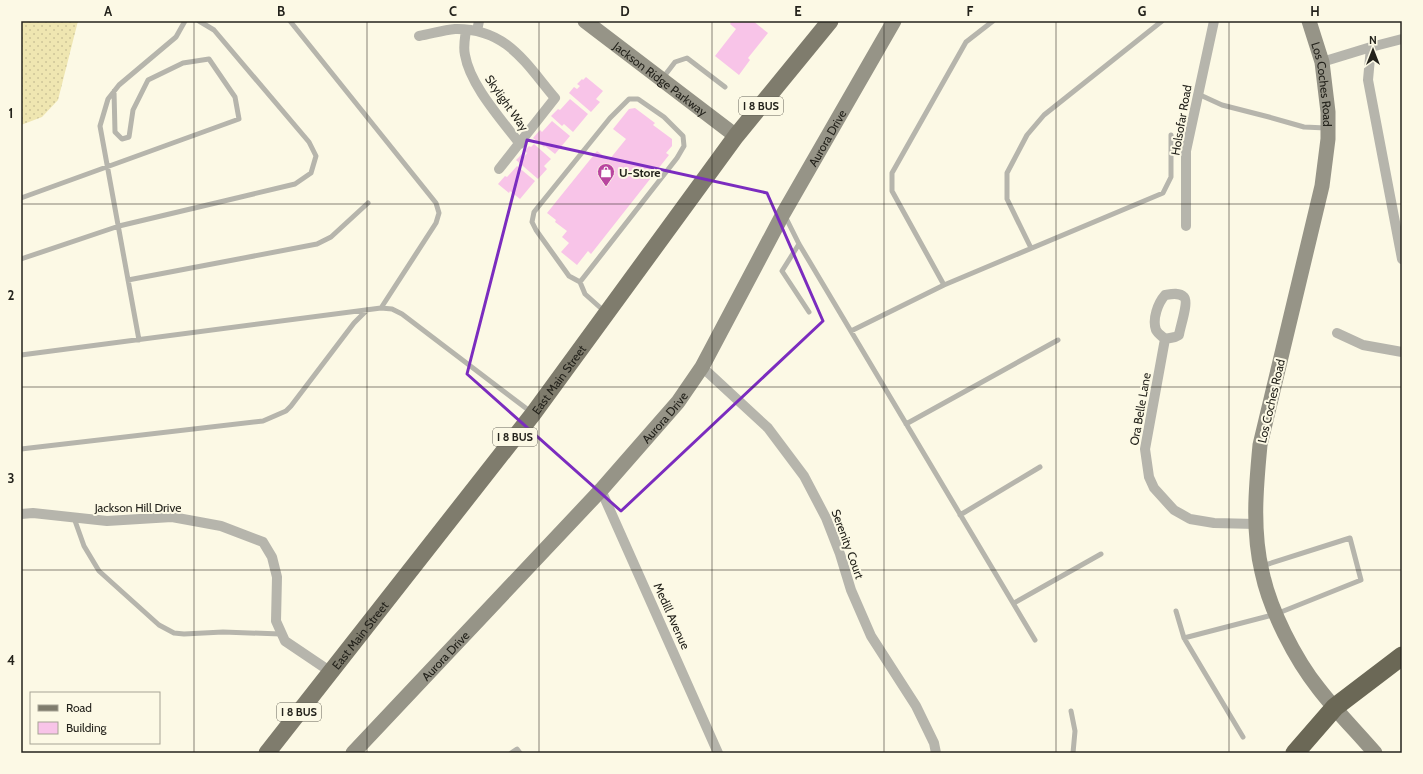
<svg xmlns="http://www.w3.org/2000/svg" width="1423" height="774" font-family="Cabin,sans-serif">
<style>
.grass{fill:url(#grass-dots)}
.building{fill:#f8c4e8}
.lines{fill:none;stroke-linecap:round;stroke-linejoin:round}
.lane{stroke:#b6b5ac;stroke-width:5}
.street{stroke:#b6b5ac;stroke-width:10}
.secondary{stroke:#969487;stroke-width:15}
.primary{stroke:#7f7c6d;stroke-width:17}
.highway{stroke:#6b6856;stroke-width:19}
.marked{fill:none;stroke:#7b2cbf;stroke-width:3;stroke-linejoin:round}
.grid{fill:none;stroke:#24231c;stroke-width:1;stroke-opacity:0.55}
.labels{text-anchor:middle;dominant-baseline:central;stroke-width:4;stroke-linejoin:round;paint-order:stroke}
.shield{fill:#fcf9e5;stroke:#656358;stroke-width:1}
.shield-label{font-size:11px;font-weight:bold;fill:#24231c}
.street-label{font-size:12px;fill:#24231c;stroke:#fcf9e5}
.poi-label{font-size:12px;font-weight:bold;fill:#24231c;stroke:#fcf9e5;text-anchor:start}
.neatline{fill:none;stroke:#24231c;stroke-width:1.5}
.grid-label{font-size:13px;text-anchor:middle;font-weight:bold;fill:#24231c}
</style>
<defs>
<pattern id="grass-dots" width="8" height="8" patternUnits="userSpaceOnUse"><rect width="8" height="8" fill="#efe6b1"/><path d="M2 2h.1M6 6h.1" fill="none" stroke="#cdc598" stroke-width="1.8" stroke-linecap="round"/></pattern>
</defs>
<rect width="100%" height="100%" fill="#fcf9e5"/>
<path class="grass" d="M21,21H78L58,100L42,117L21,125Z"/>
<path class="building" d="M732,21H753L768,33L748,58L750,60L739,75L715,56L736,29L730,24Z
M586,77L603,91L596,99L600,102L591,112L569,93L574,87L577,89L580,86L577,84L582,79L583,80Z
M570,99L588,114L573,132L564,124L562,126L551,116L558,109L560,110Z
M635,108L655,123L653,125L672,139V146L666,153L669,155L591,254L588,251L577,265L561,252L569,243L562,237L567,231L555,222L556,220L547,213L597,151L609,160L626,139L613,129L629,109Z
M552,121L570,136L555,154L545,146L544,147L533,138L540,130L542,132Z
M534,144L551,159L544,166L547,169L538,179L516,160L522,154L524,157L527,153L525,151L529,146L531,147Z
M517,166L535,181L520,199L510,191L509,193L498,184L505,176L507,177Z"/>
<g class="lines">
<path class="lane" d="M662,79L675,62L687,58L725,87
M1198,94L1222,105L1269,117L1304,127L1326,128
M21,198L239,119L235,97L209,59L183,63L148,80L133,110L129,137L122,139L115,132L114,91
M785,216L799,244L1035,640
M799,244L782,271L809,312
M1031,248L1007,199V173L1027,135L1044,115L1162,21
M21,259L119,226L295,184L311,173L316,156L309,142L214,30L199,21
M128,280L317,244L331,237L368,203
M580,282L677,158L684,146L683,136L664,117L638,99H629L610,118L534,212L532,222L536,230L569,276L580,282L585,294L604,311
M944,285L892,191V173L966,42L993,21
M381,308L392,309L402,314L531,412
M851,331L944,285L1163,193L1171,177V135
M139,340L100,126L108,99L119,85L176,37L185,21
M21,355L381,308L436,223L439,213L436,203L290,21
M906,424L1058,340
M21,449L263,421L286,411L291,406L354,323L367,310
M960,515L1040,467
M74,518L84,546L99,571L159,625L174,633L184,634L223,632L281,634
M1014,603L1101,554
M1176,611L1184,638L1276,614L1361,580L1350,538L1262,566
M1184,638L1243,737
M1071,711L1075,731L1073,753
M511,753L517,749L520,753"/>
<path class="street" d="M466,30C465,38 463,47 465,55C470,85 501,119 520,144
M477,31L479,21
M419,36C431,34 443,30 455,29C507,28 526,64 555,98L499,169
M1371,47L1368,80L1402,259
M1322,62L1371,47L1402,39
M1186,226V151L1214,21
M1337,333L1363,345L1402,352
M1165,339C1162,336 1158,334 1156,330C1152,319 1158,303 1165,295C1171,294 1179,292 1184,297C1189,302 1180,327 1179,335L1175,337L1165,339L1145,449L1149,477L1154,488L1174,510L1190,519L1214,523L1256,524
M702,367L768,428L804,476L826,518L840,554L851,590L871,636L916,706L934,743L936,753
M601,490L718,753
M21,514L33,513L107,521L172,517L221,526L263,542L272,557L277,577L276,621L285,641L331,672"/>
<g class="secondary">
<path id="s1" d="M585,21L736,136"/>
<path id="s2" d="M1309,21L1322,62L1328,112V139L1322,186L1260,445C1256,487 1252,530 1262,572C1270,610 1295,659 1319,689C1336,711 1357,732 1375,753"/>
<path id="s3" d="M353,753L601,490L678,402L702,367L783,214L894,21"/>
</g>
<path class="primary" id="s4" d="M267,753L533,414L736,136L830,21"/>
<path class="highway" d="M1295,753L1335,707L1402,656"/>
</g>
<path class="marked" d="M527,140L767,193L823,321L621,511L467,374Z"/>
<path class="grid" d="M194,21V753M367,21V753M539,21V753M712,21V753M884,21V753M1056,21V753M1229,21V753M21,204H1402M21,387H1402M21,570H1402"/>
<defs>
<symbol id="shop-pin" viewBox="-11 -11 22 30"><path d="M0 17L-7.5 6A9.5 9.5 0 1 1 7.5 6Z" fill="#b9459f" stroke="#fcf9e5"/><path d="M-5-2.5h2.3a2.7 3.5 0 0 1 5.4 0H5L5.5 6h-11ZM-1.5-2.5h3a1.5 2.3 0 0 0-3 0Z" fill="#fff"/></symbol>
</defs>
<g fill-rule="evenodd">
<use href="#shop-pin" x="596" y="162" width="20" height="27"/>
</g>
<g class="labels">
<g class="shield">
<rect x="739" y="97" width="44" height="18" rx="3"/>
<rect x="493" y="428" width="44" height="18" rx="3"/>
<rect x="277" y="703" width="44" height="18" rx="3"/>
</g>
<g class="shield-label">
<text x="761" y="106">I 8 BUS</text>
<text x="515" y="437">I 8 BUS</text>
<text x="299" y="712">I 8 BUS</text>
</g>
<g class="street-label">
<text stroke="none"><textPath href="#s1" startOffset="95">Jackson Ridge Parkway</textPath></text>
<text stroke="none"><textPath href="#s2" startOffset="65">Los Coches Road</textPath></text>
<text transform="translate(507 103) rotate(55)">Skylight Way</text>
<text transform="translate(1181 120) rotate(-80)">Holsofar Road</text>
<text stroke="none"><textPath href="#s3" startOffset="782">Aurora Drive</textPath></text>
<text stroke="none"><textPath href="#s4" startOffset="474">East Main Street</textPath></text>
<text transform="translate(1271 401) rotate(-77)">Los Coches Road</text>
<text transform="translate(1140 409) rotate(-80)">Ora Belle Lane</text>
<text stroke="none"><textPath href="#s3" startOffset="458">Aurora Drive</textPath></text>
<text x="138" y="507">Jackson Hill Drive</text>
<text transform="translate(848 544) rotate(70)">Serenity Court</text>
<text transform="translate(672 616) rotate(66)">Medill Avenue</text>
<text stroke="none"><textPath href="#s4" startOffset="150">East Main Street</textPath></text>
<text stroke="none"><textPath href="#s3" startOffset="134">Aurora Drive</textPath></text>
</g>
<g class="poi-label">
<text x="619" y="172">U-Store</text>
</g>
</g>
<rect width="1423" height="774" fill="none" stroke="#fcf9e5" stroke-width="44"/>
<rect x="30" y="692" width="130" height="52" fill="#fcf9e5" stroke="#a6a395"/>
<rect x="38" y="705" width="20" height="6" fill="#7f7c6d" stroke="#a6a395"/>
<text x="66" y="712" font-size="12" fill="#24231c">Road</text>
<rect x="38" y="722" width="20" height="12" fill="#f8c4e8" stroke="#a6a395"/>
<text x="66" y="732" font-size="12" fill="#24231c">Building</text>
<g transform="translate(1373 50)" stroke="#fcf9e5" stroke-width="3" paint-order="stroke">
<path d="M0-3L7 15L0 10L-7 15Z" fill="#24231c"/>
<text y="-6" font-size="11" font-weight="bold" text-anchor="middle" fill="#24231c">N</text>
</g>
<rect x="22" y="22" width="1379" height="730" class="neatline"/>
<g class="grid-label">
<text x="108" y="16">A</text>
<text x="281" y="16">B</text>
<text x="453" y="16">C</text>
<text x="625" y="16">D</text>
<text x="798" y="16">E</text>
<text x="970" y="16">F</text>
<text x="1142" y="16">G</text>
<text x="1315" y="16">H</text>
<text x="11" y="118">1</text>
<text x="11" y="300">2</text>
<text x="11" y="483">3</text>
<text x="11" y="665">4</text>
</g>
</svg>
